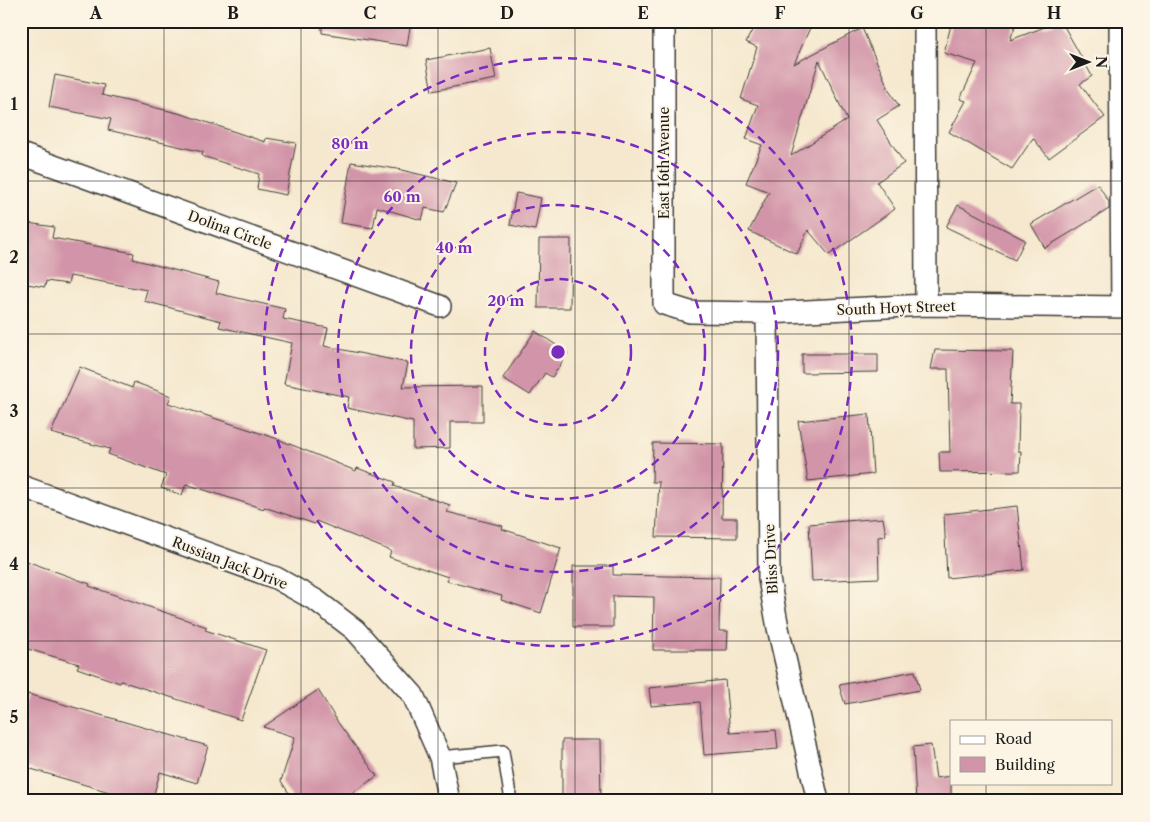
<svg xmlns="http://www.w3.org/2000/svg" width="1150" height="822" font-family="'Libre Caslon Text',serif">
<style>
.building{fill:#d294a8;fill-rule:evenodd}
.lines{fill:none;stroke-linecap:round;stroke-linejoin:round}
.service-casing{stroke:#3d3b37;stroke-width:14}
.minor-casing{stroke:#3d3b37;stroke-width:24}
.service{stroke:#fff;stroke-width:11}
.minor{stroke:#fff;stroke-width:21}
.grid{fill:none;stroke:#1c1c1c;stroke-width:1;stroke-opacity:0.55}
.ring{fill:none;stroke:#7b2cbf;stroke-width:2.5;stroke-dasharray:9 6}
.labels{text-anchor:middle;dominant-baseline:central;stroke-width:4;stroke-linejoin:round;paint-order:stroke}
.street-label{font-size:14px;fill:#1c1c1c;stroke:#fcf5e5}
.centre{fill:#7b2cbf;stroke:#fcf5e5;stroke-width:2.5}
.ring-label{font-size:15px;text-anchor:middle;font-weight:bold;fill:#7b2cbf;stroke:#fcf5e5;stroke-width:4;stroke-linejoin:round;paint-order:stroke}
.neatline{fill:none;stroke:#1c1c1c;stroke-width:2}
.grid-label{font-size:16px;text-anchor:middle;font-weight:bold;fill:#1c1c1c}
</style>
<rect width="100%" height="100%" fill="#fcf5e5"/>
<filter id="ink" filterUnits="userSpaceOnUse"><feTurbulence type="fractalNoise" baseFrequency=".02" numOctaves="2"/><feDisplacementMap in="SourceGraphic" scale="10" xChannelSelector="R" yChannelSelector="G"/><feConvolveMatrix kernelMatrix="1 2 1 2 8 2 1 2 1" color-interpolation-filters="sRGB"/></filter>
<filter id="wash" filterUnits="userSpaceOnUse"><feTurbulence type="fractalNoise" baseFrequency=".0096" numOctaves="4" result="noise"/><feDisplacementMap in="SourceGraphic" scale="20" xChannelSelector="R" yChannelSelector="G"/><feGaussianBlur stdDeviation="1.12" result="paint"/><feColorMatrix in="noise" values="0 0 0 0 0 0 0 0 0 0 0 0 0 0 0 0 0 1.4 0 .05"/><feComposite in="paint" operator="in"/></filter>
<g filter="url(#wash)">
<rect width="100%" height="100%" fill="#f5e8ce"/>
<g id="blocks">
<path class="building" d="M322,21H411L407,46L322,33Z
M757,21H813L794,64L862,28L890,92L899,106L877,120L904,163L877,182L895,209L829,255L808,230L797,254L749,231L769,192L746,183L762,145L746,139L758,105L741,99L757,47L746,42ZM819,60L847,120L791,156Z
M952,21H1017L1010,40L1061,21L1092,76L1080,84L1105,117L1049,158L1033,138L1012,169L949,132L966,101L960,99L977,63L944,53Z
M490,48L496,79L432,91L426,60Z
M55,75L104,85L102,95L182,114L265,142L266,138L296,143L286,195L257,189L259,174L202,156L203,152L108,130L111,119L49,107Z
M351,162L397,169L456,183L444,212L425,208L422,220L377,207L373,228L341,223Z
M1098,184L1109,202V209L1045,248L1031,224Z
M516,193L541,198L535,230L510,225Z
M958,205L1025,240L1015,260L946,227Z
M21,222L54,227L52,238L134,253L133,259L219,282L216,293L285,309L283,319L328,328L324,346L408,363L403,387L483,386V422H450V448L413,449V422L347,408L349,397L284,384L292,343L219,327L221,321L144,301L147,290L70,276L68,284L46,281L45,287L21,283Z
M539,239H571L570,308H538Z
M535,331L568,353L552,377L545,373L530,395L503,378Z
M935,350L1013,351L1010,404H1019L1018,451H1021L1020,471L940,472L939,452H950L948,369H931Z
M802,354H878V372L802,373Z
M80,367L132,388L134,382L171,396L168,403L275,438L356,471L357,468L395,482L394,486L450,505L447,512L503,526L502,529L561,548L541,613L501,600L502,596L447,581L448,577L389,557L391,551L316,521L315,524L264,507V509L186,484L182,495L161,488L166,475L108,454L110,449L51,433Z
M869,414L873,474L808,481L798,421Z
M653,443L723,444L722,518H737V538L656,537L659,482H652Z
M1017,506L1024,570L947,578L944,514Z
M883,518L886,536L878,537L879,578L812,581L809,524Z
M21,559L90,584L89,586L207,627L205,630L266,650L241,720L121,681L120,683L77,668L79,664L21,647Z
M573,566H613V575L720,577L719,631H728L727,650H653L654,597L613,596V627H573Z
M915,671L920,690L845,704L839,685Z
M725,680L730,733L776,730L778,749L704,755L700,702L651,706L649,688Z
M318,690L339,724L377,776L341,801H294L281,781L295,737L263,727Z
M28,694L208,746L197,783L160,772L152,801H140L21,766V717Z
M562,740H600L601,801H562Z
M931,745L936,778L951,776V801H916L913,747Z"/>
</g>
</g>
<g filter="url(#ink)">
<use href="#blocks" fill-opacity="0" stroke="#3d3b37" stroke-width="1"/>
<g class="lines">
<defs>
<path id="service" d="M440,757L503,751L511,801"/>
<path id="minor" d="M664,21V304L690,312L767,313L926,305L1129,307
M925,21L926,305
M1120,21L1122,307
M21,154L440,306
M767,313L769,579L778,628L818,801
M21,486L276,578L317,601L355,630L413,695L440,757L449,801"/>
</defs>
<use href="#service" class="service-casing"/>
<use href="#minor" class="minor-casing"/>
<use href="#service" class="service"/>
<use href="#minor" class="minor"/>
</g>
</g>
<path class="grid" d="M164,21V801M301,21V801M438,21V801M575,21V801M712,21V801M849,21V801M986,21V721M21,181H1129M21,334H1129M21,488H1129M21,641H1129M986,783V801"/>
<g class="ring">
<circle cx="558" cy="352" r="73"/>
<circle cx="558" cy="352" r="147"/>
<circle cx="558" cy="352" r="220"/>
<circle cx="558" cy="352" r="294"/>
</g>
<g class="labels">
<g class="street-label">
<text transform="translate(664 163) rotate(-90)">East 16th Avenue</text>
<text transform="translate(230 230) rotate(20)">Dolina Circle</text>
<text transform="translate(896 308) rotate(-2)">South Hoyt Street</text>
<text transform="translate(771 559) rotate(-93)">Bliss Drive</text>
<text transform="translate(230 563) rotate(21)">Russian Jack Drive</text>
</g>
</g>
<circle cx="558" cy="352" r="8" class="centre"/>
<g class="ring-label">
<text x="350" y="149">80 m</text>
<text x="402" y="202">60 m</text>
<text x="454" y="253">40 m</text>
<text x="506" y="306">20 m</text>
</g>
<rect width="1150" height="822" fill="none" stroke="#fcf5e5" stroke-width="55"/>
<rect x="950" y="720" width="162" height="65" fill="#fcf5e5" stroke="#a29e95"/>
<rect x="960" y="736" width="25" height="8" fill="#ffffff" stroke="#a29e95"/>
<text x="995" y="744" font-size="15" fill="#1c1c1c">Road</text>
<rect x="960" y="757" width="25" height="15" fill="#d294a8" stroke="#a29e95"/>
<text x="995" y="770" font-size="15" fill="#1c1c1c">Building</text>
<g transform="translate(1088 62) rotate(90)" stroke="#fcf5e5" stroke-width="4" paint-order="stroke">
<path d="M0-4L9 19L0 12L-9 19Z" fill="#1c1c1c"/>
<text y="-8" font-size="14" font-weight="bold" text-anchor="middle" fill="#1c1c1c">N</text>
</g>
<rect x="28" y="28" width="1094" height="766" class="neatline"/>
<g class="grid-label">
<text x="96" y="19">A</text>
<text x="233" y="19">B</text>
<text x="370" y="19">C</text>
<text x="507" y="19">D</text>
<text x="643" y="19">E</text>
<text x="780" y="19">F</text>
<text x="917" y="19">G</text>
<text x="1054" y="19">H</text>
<text x="14" y="110">1</text>
<text x="14" y="263">2</text>
<text x="14" y="417">3</text>
<text x="14" y="570">4</text>
<text x="14" y="723">5</text>
</g>
</svg>
